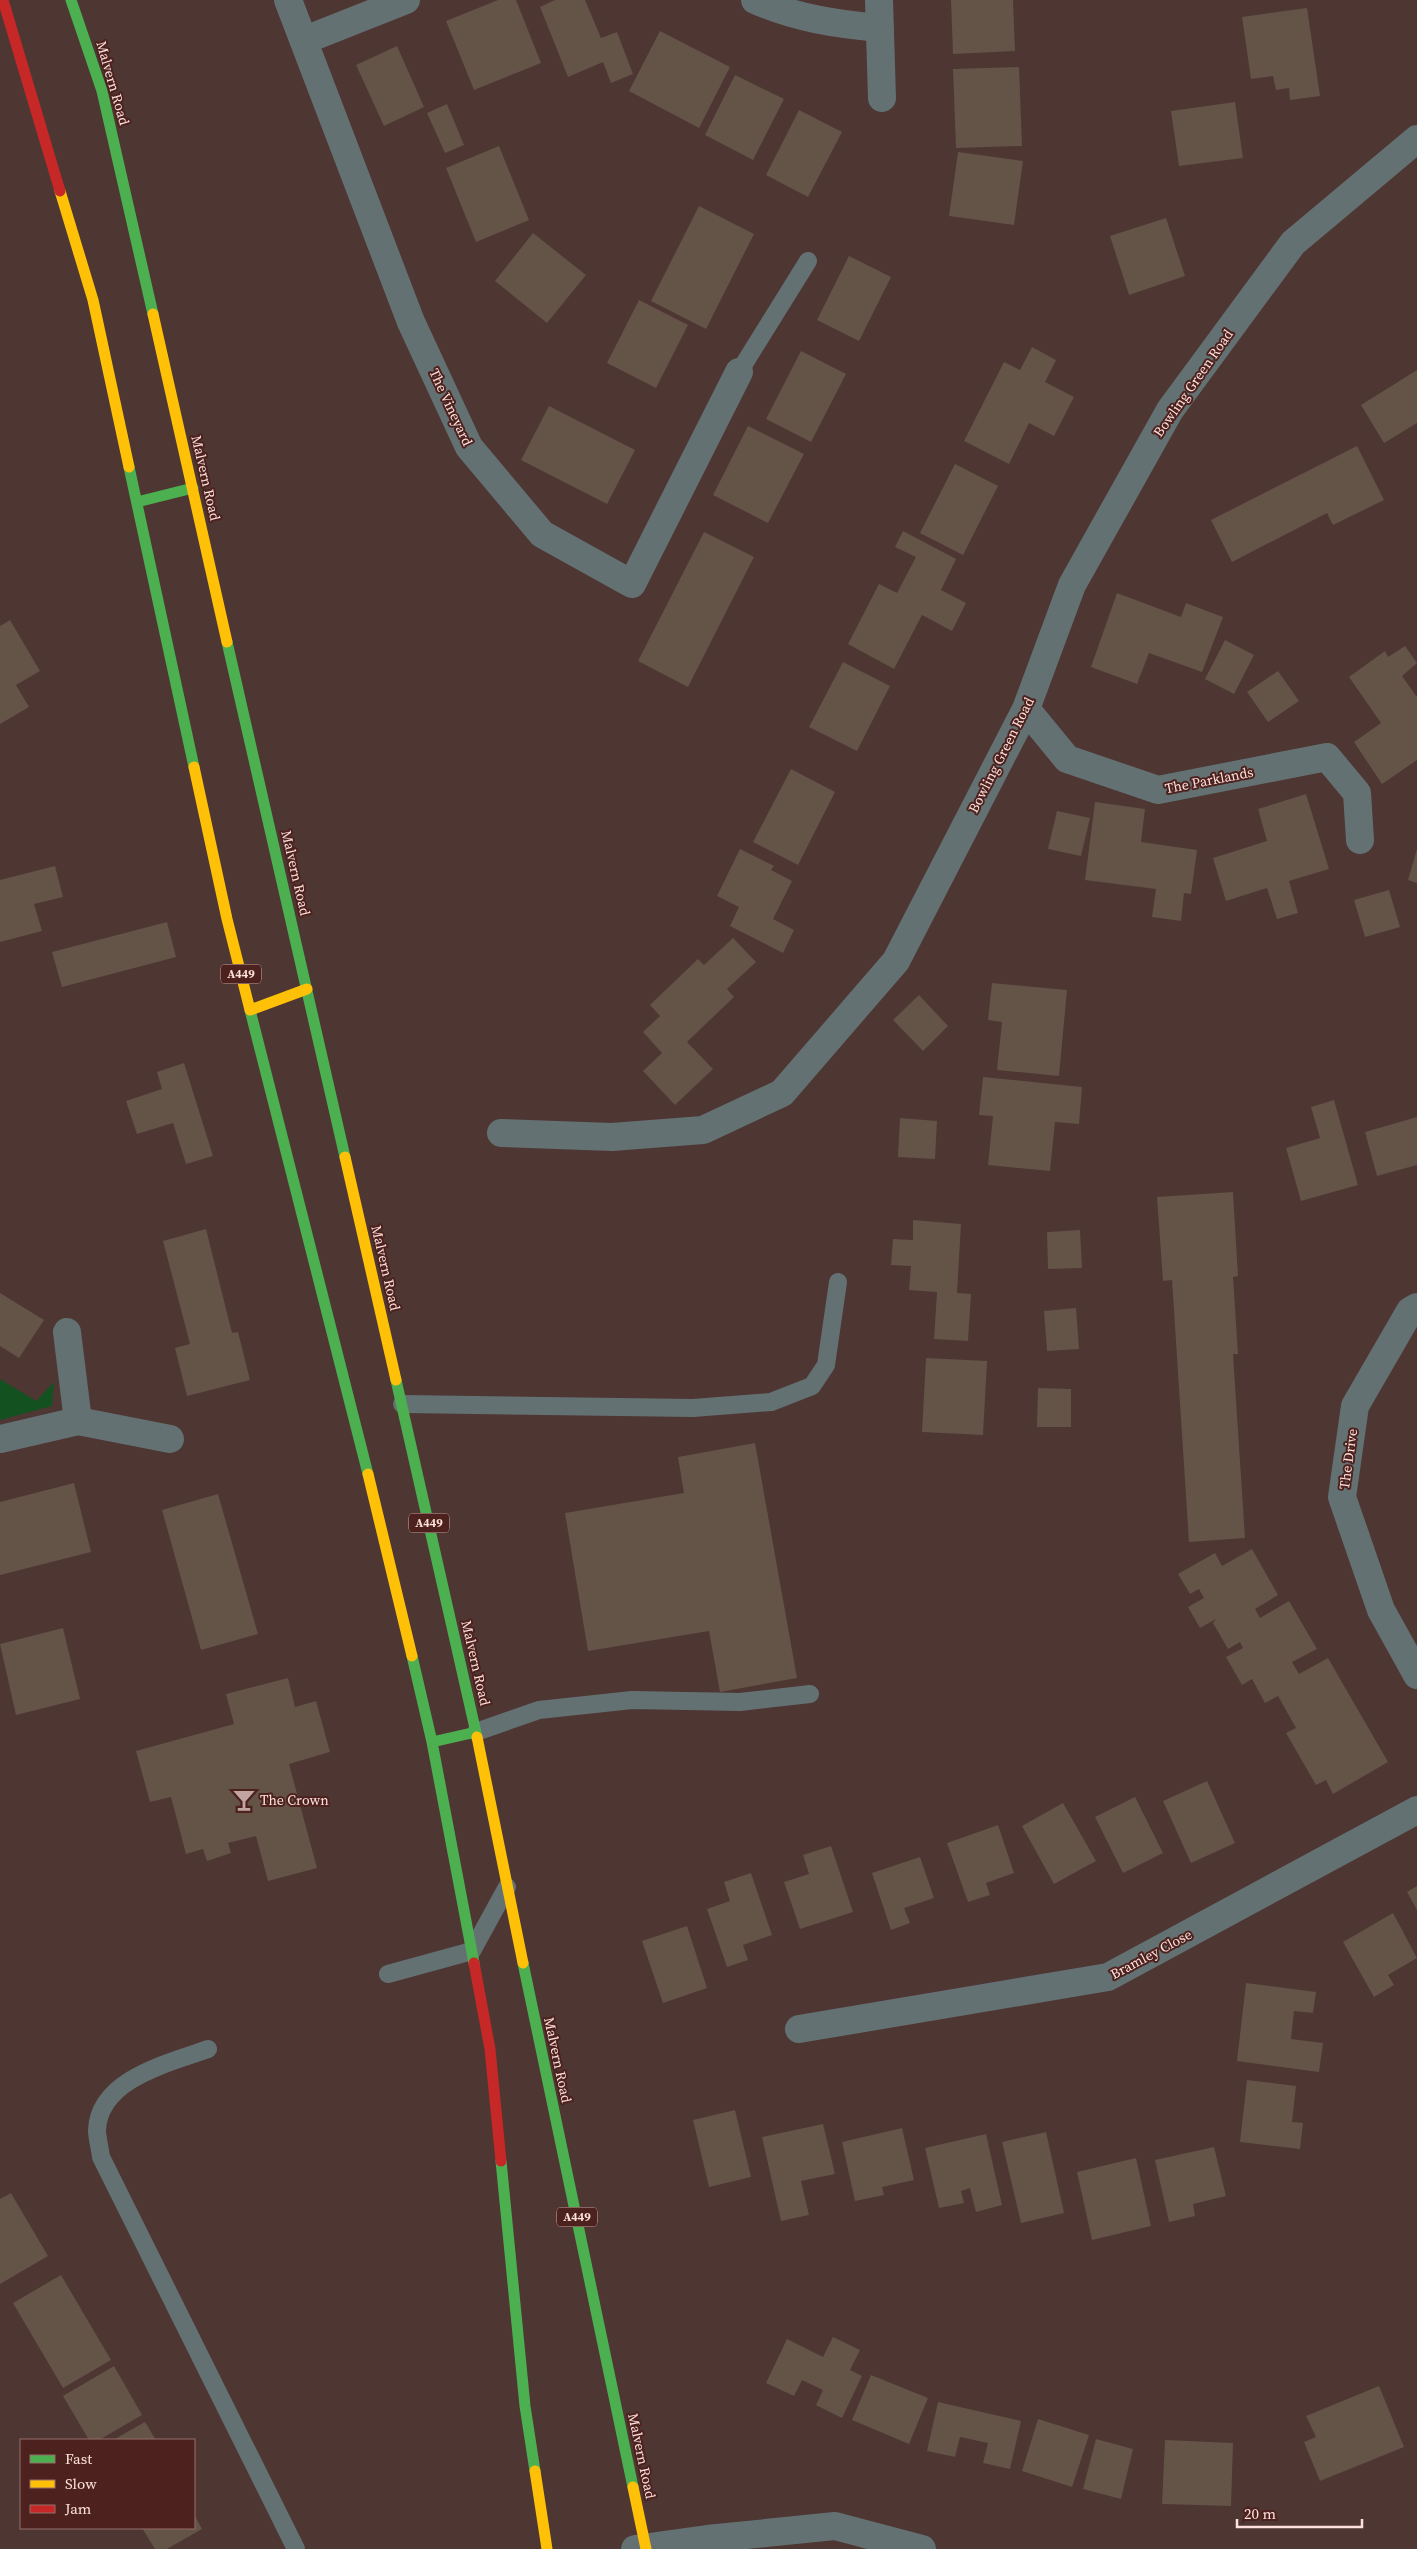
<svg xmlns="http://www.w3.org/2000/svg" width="1417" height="2549" font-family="'Source Serif 4',serif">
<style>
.green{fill:#135220}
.building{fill:#645347}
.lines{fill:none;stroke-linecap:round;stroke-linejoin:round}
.lane{stroke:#647173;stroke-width:18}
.street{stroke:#647173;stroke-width:28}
.fast{stroke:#4caf50;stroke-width:11}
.slow{stroke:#ffc107;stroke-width:11}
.jam{stroke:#c62828;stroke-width:11}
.labels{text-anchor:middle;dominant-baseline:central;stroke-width:4;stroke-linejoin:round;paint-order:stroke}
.shield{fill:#4d221e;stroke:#c9a8a4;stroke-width:1}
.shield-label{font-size:12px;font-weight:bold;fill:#fee1dd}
.street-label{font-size:14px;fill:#fee1dd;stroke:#4d221e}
.poi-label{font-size:14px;fill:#fee1dd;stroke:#4d221e;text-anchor:start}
</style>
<rect width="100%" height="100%" fill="#4e3633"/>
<path class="green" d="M0,1379L36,1401L54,1382L52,1406L0,1420Z"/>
<path class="building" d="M498,0H516L541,63L474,90L446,21Z
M555,0H585L601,38L617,32L633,74L611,83L603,62L568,77L540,7Z
M951,0H1013L1015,51L953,54Z
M1307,8L1320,96L1290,100L1289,88L1276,90L1273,76L1251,79L1242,17Z
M660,31L730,67L699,128L629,91Z
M397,46L424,107L384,126L356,65Z
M1019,67L1022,146L956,148L953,69Z
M735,75L784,99L753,160L705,135Z
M1235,102L1243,158L1179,166L1171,111Z
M447,104L464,145L445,153L427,113Z
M799,110L842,132L808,197L766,175Z
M499,146L529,220L476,242L446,168Z
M958,152L1023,161L1014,225L949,216Z
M699,206L754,234L706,329L651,301Z
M1166,218L1185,276L1129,295L1110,236Z
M533,233L586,275L547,323L495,281Z
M849,256L891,277L859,341L817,320Z
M639,300L688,325L656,388L607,363Z
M1032,347L1056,360L1045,382L1074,397L1054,436L1029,423L1009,464L964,441L1004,362L1020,370Z
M801,351L846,374L811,442L766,419Z
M1417,370V423L1384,443L1361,405Z
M549,406L635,450L607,504L521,460Z
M748,426L804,454L768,523L713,495Z
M1357,446L1384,500L1333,525L1327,513L1232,562L1211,520Z
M955,464L998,486L963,555L920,533Z
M903,531L956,559L941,590L966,603L952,631L922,615L894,669L848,644L879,584L897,593L916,557L895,547Z
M704,532L754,557L688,687L638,661Z
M1117,593L1181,617L1186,603L1223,617L1202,672L1149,653L1137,684L1091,667Z
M10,620L40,671L16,685L29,707L0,724V626Z
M1225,640L1254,655L1234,694L1205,679Z
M1405,646L1417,663L1402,676L1417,697V760L1382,784L1354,742L1381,723L1349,677L1385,651L1388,657Z
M843,662L890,686L857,751L809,727Z
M1278,671L1299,701L1268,722L1247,692Z
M791,769L835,792L798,865L753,842Z
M1306,794L1329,869L1289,881L1298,913L1277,919L1267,888L1226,901L1213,858L1267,841L1258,809Z
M1095,802L1145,809L1141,842L1197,850L1191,894L1184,893L1181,921L1152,917L1156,889L1085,880Z
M1057,811L1090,818L1081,856L1048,849Z
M740,849L774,866L771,870L792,881L773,919L794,930L783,953L730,926L739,907L717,896Z
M1417,849V883L1408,880Z
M55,866L63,897L34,904L42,931L0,942V880Z
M1389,890L1400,927L1365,937L1354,900Z
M167,922L176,957L62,987L52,952Z
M733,938L756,962L727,989L734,997L687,1042L713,1069L675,1105L643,1071L662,1053L643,1032L660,1016L650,1005L698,959L704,965Z
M992,983L1067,990L1059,1076L997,1070L1002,1022L988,1020Z
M919,995L948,1026L923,1051L893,1020Z
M184,1063L213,1156L186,1164L173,1123L137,1134L126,1101L162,1089L157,1072Z
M983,1077L1082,1087L1079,1124L1055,1122L1050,1171L988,1165L993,1116L979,1115Z
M1334,1100L1358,1185L1301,1201L1286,1148L1320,1138L1311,1107Z
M1417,1117V1165L1377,1176L1365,1132Z
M900,1118L937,1121L935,1159L898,1157Z
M1233,1192L1238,1276L1233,1277L1238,1354H1233L1245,1538L1189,1542L1172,1280L1163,1281L1157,1197Z
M913,1220L961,1224L957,1293L971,1294L968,1341L934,1339L937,1292L909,1290L911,1266L891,1265L893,1239L913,1240Z
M206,1229L232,1333L238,1332L250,1380L187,1396L175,1348L190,1344L163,1241Z
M1080,1230L1082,1268L1048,1269L1047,1232Z
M0,1293L44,1320L19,1358L0,1346Z
M1076,1308L1079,1349L1047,1351L1044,1311Z
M926,1358L987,1361L983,1435L922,1432Z
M1038,1388L1071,1389V1427H1037Z
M755,1443L797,1678L720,1692L709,1631L588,1651L565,1513L684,1493L678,1457Z
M74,1483L91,1552L0,1575V1502Z
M218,1494L258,1634L201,1650L162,1510Z
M1252,1549L1278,1595L1255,1609L1260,1618L1289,1601L1317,1649L1292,1662L1299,1674L1328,1658L1388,1762L1333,1794L1326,1780L1316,1785L1286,1733L1296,1728L1278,1696L1265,1703L1252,1679L1242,1685L1226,1657L1243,1648L1240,1642L1228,1649L1213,1623L1216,1619L1200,1628L1188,1607L1204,1598L1199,1589L1190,1594L1178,1574L1215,1553L1222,1566Z
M63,1628L80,1699L16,1715L0,1644Z
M288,1678L295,1707L316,1701L330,1752L289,1764L317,1868L268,1881L256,1836L228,1843L231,1853L207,1861L203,1849L186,1854L171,1797L150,1802L136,1751L234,1724L226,1694Z
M1207,1781L1235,1843L1191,1863L1163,1801Z
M1135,1797L1163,1853L1123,1873L1095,1817Z
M1063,1803L1096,1861L1054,1884L1022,1826Z
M998,1825L1014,1873L986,1883L990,1895L968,1902L947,1843Z
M831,1846L853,1912L800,1929L784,1882L809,1874L803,1855Z
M920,1857L934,1898L904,1908L910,1923L891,1930L872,1873Z
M751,1873L772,1935L743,1945L748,1960L727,1967L707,1909L730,1901L724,1882Z
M1417,1886V1910L1407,1892Z
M1393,1913L1417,1958L1388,1975L1394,1985L1374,1997L1343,1942Z
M687,1926L707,1988L663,2003L642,1941Z
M1246,1983L1316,1992L1313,2013L1294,2011L1291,2039L1323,2043L1319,2072L1237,2061Z
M1247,2080L1296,2086L1292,2122L1303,2123L1300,2149L1240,2142Z
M735,2110L751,2177L709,2187L693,2120Z
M823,2124L835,2174L801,2181L809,2215L781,2221L762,2137Z
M902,2128L914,2180L882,2187L884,2195L855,2201L842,2142Z
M1046,2132L1064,2213L1021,2223L1002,2142Z
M986,2134L1002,2205L976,2212L970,2188L961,2191L964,2203L939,2208L925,2148Z
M1214,2147L1226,2196L1193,2204L1195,2216L1169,2222L1155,2160Z
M1136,2158L1151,2226L1092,2240L1077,2172Z
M11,2193L48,2256L0,2284V2199Z
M61,2275L111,2360L63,2388L13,2303Z
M833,2337L860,2350L850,2370L862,2376L842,2418L816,2405L823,2390L802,2380L794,2396L766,2383L787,2339L823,2357Z
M114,2366L142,2415L99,2440H89L63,2396Z
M871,2375L928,2398L909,2444L852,2420Z
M1379,2386L1404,2447L1320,2481L1304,2442L1316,2437L1306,2416Z
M938,2402L1021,2421L1010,2469L983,2463L988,2443L960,2437L955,2457L927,2451Z
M1038,2419L1089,2435L1072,2487L1022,2471Z
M145,2422L156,2440H113Z
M1096,2439L1133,2449L1121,2499L1083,2489Z
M1165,2440L1233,2443L1231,2506L1162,2504Z
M194,2514L202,2529L167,2549H155L142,2528H194Z"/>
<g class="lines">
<path class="lane" d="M739,372L808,261
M402,1404L693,1408L771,1402L812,1386L826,1365L838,1282
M476,1732L539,1710L632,1700L740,1702L810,1694
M388,1974L472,1951L507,1887
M208,2049C169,2063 99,2079 97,2130C97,2138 100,2148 101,2157L296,2549"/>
<path class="street" d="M288,0L411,322L469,447L542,534L632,584L739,372
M755,0C795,18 836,24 880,28
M879,0L882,98
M305,40L406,0
M1026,709L1067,759L1158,790L1327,757L1357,793L1360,840
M501,1133L612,1137L703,1130L782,1093L896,961L1026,709L1072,585L1170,410L1293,243L1417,139
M1417,1307L1410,1311L1355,1406L1342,1497L1381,1610L1417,1675
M67,1332L78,1421
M0,1439L78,1421L170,1439
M799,2029L1108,1977L1417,1810
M635,2549L707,2539L835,2526L922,2549"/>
<path class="fast" d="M71,0L102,91L153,314
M129,467L194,767
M137,502L193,488
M227,642L345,1157
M250,1010L368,1474
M396,1380L477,1737
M412,1656L432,1742L474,1963
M432,1742L476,1732
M523,1963L633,2487
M501,2161L525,2406L535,2471"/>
<path class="slow" d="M60,191L93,300L129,467
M153,314L227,642
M194,767L227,919L250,1010
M250,1010L307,989
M345,1157L396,1380
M368,1474L412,1656
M477,1737L523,1963
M535,2471L547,2549
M633,2487L646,2549"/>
<path class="jam" d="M3,0L60,191
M474,1963L490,2049L501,2161"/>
</g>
<defs>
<symbol id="bar-bare" viewBox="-9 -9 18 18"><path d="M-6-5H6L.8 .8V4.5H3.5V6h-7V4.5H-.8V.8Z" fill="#c0a5a2" stroke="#4d221e" stroke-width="2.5" paint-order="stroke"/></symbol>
</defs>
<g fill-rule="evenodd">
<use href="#bar-bare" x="228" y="1784" width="32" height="32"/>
</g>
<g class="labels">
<g class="shield">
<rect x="221" y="964.5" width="40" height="19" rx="4"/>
<rect x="409" y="1513.5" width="40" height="19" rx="4"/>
<rect x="557" y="2207.5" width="40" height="19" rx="4"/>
</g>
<g class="shield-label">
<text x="241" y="974">A449</text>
<text x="429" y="1523">A449</text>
<text x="577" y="2217">A449</text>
</g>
<g class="street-label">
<text transform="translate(113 83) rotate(74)">Malvern Road</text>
<text transform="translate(1193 383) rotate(-55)">Bowling Green Road</text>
<text transform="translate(451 407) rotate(65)">The Vineyard</text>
<text transform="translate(206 478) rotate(77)">Malvern Road</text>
<text transform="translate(1001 755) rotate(-63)">Bowling Green Road</text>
<text transform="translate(1209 780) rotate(-11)">The Parklands</text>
<text transform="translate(296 873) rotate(77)">Malvern Road</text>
<text transform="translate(386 1268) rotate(77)">Malvern Road</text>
<text transform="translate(1348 1459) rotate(-82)">The Drive</text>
<text transform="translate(476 1663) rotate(77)">Malvern Road</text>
<text transform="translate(1151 1954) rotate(-28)">Bramley Close</text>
<text transform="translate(558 2060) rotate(78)">Malvern Road</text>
<text transform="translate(642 2456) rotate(78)">Malvern Road</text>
</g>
<g class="poi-label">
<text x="260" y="1800">The Crown</text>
</g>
</g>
<rect x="20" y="2439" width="175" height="90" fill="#4d221e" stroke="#946e6a"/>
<rect x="30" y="2455" width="25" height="8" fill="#4caf50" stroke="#946e6a"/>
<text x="65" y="2464" font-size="15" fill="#fee1dd">Fast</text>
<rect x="30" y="2480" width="25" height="8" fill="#ffc107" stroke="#946e6a"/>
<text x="65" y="2489" font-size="15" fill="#fee1dd">Slow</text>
<rect x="30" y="2505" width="25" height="8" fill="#c62828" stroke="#946e6a"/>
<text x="65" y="2514" font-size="15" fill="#fee1dd">Jam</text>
<path d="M1237 2519v8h125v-8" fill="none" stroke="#fee1dd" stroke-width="2.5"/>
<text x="1244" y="2519" font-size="15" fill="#fee1dd" stroke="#4d221e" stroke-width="4" paint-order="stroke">20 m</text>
</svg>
